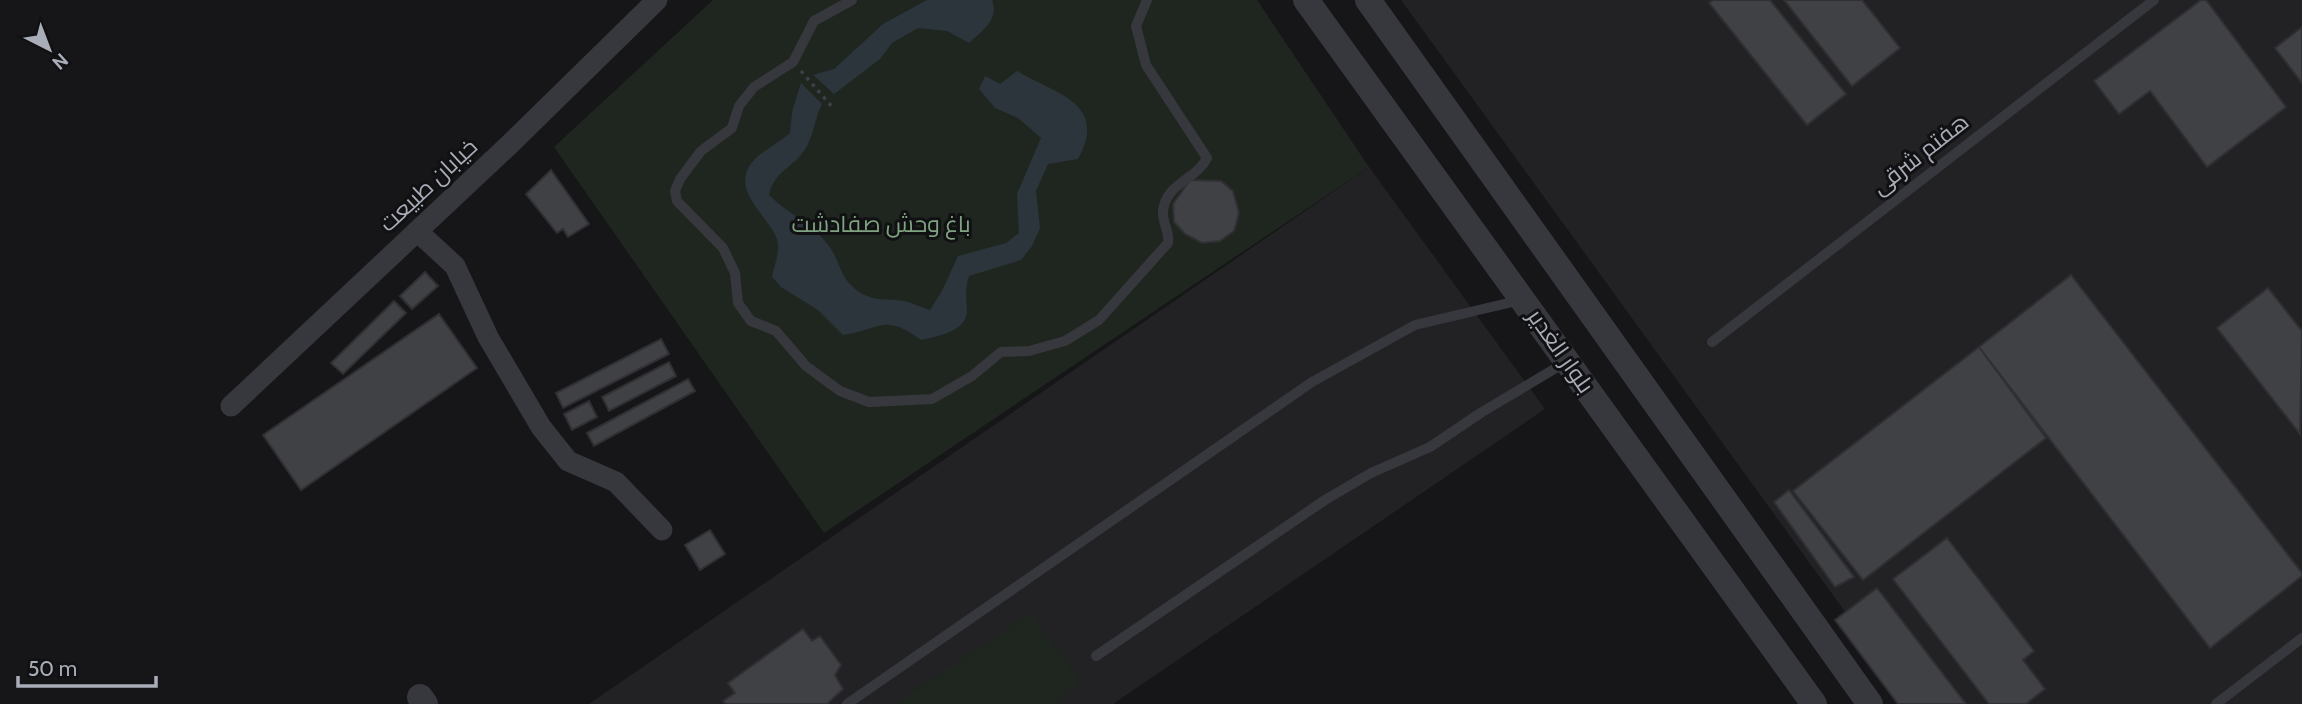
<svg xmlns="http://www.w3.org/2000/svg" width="2302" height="704" font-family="Cabin,Cairo,sans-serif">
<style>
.built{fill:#222225}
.green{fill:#1e261f}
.water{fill:#2c353c}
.building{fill:#404145;stroke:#303034;stroke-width:2}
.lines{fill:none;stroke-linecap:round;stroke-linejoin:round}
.path{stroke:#3d3f44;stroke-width:3.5;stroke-dasharray:3.5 5;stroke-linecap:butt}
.service{stroke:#37383d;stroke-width:10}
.minor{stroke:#37383d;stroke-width:21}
.tertiary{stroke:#37383d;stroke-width:26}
.labels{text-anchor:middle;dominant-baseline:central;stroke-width:6;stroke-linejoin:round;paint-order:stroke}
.street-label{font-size:23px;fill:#a8adb8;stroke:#111113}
.park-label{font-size:23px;fill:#7fa381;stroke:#111113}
</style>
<rect width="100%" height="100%" fill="#161618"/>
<path class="built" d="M1401,0H2302V704H1912Z
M1369,167L1545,409L1113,704H589Z"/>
<path class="green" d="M713,0H1257L1369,167L824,533L554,147Z
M1031,613L1081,683L1053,704H894Z"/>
<path class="water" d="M927,0H992C999,20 983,30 969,43L947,31L918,28L892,43L880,59L834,94L813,75L834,69L883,24Z
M1017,71C1058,95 1108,103 1078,159L1048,164L1036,191L1040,228L1032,246L1021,260L969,276C965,289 966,296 967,309C968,332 938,336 921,340C884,313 883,329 843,335L818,310L781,287L772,277C774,267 779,254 778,244C776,220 725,192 754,160C759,154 781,141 790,133L792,112L801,83L822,104C813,122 814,141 800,156C787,170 773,175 769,195C788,214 816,226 831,249C842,266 840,280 861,293C876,302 888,298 904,301C912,303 921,307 930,310L942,291L958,256L1006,243L1019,233L1017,194L1041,138L1018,118L995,108L979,89L985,76L1000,84Z"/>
<path class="building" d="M1713,0H1770L1846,94L1807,125L1709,3Z
M1784,0H1862L1900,48L1852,86Z
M2201,0H2206L2286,107L2207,167L2150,91L2119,114L2094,81Z
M2302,27V83L2275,48Z
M551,170L589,224L568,237L563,229L557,233L526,194Z
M1190,180L1221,181L1233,191L1239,213L1234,231L1220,241L1202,243L1185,234L1174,222L1173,204Z
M425,272L438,286L412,309L400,296Z
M2071,275L2302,573V576L2210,648L1979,347Z
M2268,288L2302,331L2300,434L2217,328Z
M394,301L406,313L343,374L331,363Z
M439,314L477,368L301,490L263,435Z
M661,339L669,354L563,408L556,393Z
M1979,347L2046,438L1863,580L1793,491Z
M669,362L676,376L609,411L602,397Z
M688,379L695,391L594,446L587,433Z
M589,401L597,417L572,430L564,414Z
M1789,490L1854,577L1835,587L1774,502Z
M710,530L725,554L700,570L685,545Z
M1947,538L2034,651L2023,660L2045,689L2026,704H1989L1893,579Z
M1877,588L1966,704H1898L1835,620Z
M803,629L812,641L820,636L841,665L835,675L843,689L827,704H726L723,701L735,693L728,683Z"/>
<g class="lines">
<path class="path" d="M801,71L834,109"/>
<path class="service" d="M852,0L814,21L793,62L754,87L739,106L732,128L701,151L680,179L675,191L677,201L723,248L735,273L738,303L751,321L776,331L806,366L840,391L869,402L932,399L972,376L1001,352L1029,351L1065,341L1099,320L1168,243C1170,231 1162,223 1163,211C1166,183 1196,180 1207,158L1146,65L1136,26L1147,0
M1712,342L2154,0
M1096,656L1325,500L1371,473L1430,447L1482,412L1566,362
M847,704L1312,382L1415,325L1521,300
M2216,704L2302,638"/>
<path class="minor" d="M417,231L455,266L488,337L541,427L568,461L616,482L662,530
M231,406L508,146L657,0"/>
<path class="tertiary" d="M1306,0L1814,704
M1368,0L1870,704
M420,697L425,704"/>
</g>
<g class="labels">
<g class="street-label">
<text transform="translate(1920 154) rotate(-38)">هفتم شرقی</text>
<text transform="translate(428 185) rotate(-43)">خیابان طبیعت</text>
<text transform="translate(1561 351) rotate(55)">بلوار الغدیر</text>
</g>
<g class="park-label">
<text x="881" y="224">باغ وحش صفادشت</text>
</g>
</g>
<g transform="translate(49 49) rotate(138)" stroke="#111113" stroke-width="5" paint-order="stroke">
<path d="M0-5L12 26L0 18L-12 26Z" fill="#a8adb8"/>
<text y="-10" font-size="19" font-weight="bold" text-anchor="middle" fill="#a8adb8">N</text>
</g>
<path d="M18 676v10h138v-10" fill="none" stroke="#a8adb8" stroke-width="3.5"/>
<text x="28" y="676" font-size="21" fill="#a8adb8" stroke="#111113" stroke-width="5" paint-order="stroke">50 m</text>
</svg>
